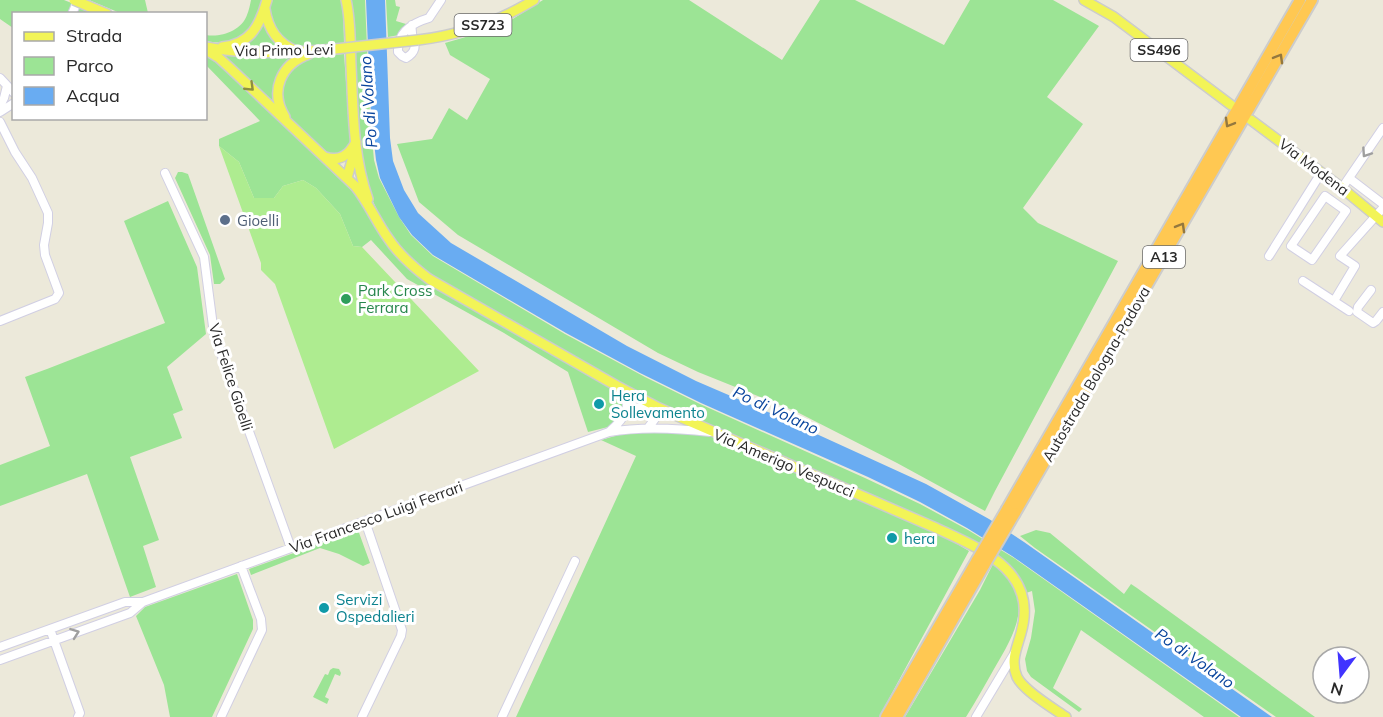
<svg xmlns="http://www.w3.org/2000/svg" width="1383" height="717" font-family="Mulish,sans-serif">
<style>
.green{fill:#9ce495}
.pitch{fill:#aeec90}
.water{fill:#69acf2}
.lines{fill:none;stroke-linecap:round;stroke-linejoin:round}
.minor-casing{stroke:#d1cfe3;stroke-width:10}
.major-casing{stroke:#ccc;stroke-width:12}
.highway-casing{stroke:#ccc;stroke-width:14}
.minor{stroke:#fff;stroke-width:8}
.major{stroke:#f2f457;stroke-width:9}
.highway{stroke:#ffc852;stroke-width:10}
.major-bridge-casing{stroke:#ccc;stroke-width:12;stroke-linecap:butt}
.highway-bridge-casing{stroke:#ccc;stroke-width:14;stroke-linecap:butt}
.major-bridge{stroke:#f2f457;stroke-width:9}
.highway-bridge{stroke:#ffc852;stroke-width:10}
.oneway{stroke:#94783e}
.oneway2{stroke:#8e8e40}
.oneway3{stroke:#9f9f9f}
.service-dot{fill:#5c6f8a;stroke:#fff;stroke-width:2}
.leisure-dot{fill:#2e9e5b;stroke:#fff;stroke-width:2}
.culture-dot{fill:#0f9aa8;stroke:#fff;stroke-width:2}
.labels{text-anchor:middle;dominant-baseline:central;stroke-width:6;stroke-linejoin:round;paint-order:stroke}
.shield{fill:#fff;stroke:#696969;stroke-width:1.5}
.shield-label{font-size:14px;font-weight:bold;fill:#292929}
.street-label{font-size:15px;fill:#292929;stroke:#fff}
.service-label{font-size:15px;fill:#4e5e75;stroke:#fff;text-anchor:start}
.leisure-label{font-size:15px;fill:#27864d;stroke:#fff;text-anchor:start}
.culture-label{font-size:15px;fill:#0d838f;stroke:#fff;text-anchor:start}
.water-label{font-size:16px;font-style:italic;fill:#09459d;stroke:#fff}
</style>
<rect width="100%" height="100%" fill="#ece9da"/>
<path class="green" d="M0,0H64L97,13L14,14L13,28L0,19Z
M89,0H145L148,13H120Z
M251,0H263C251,33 244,48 206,41V35C221,38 242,30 247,15C249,10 250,5 251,0Z
M272,0H341L343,7L344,43L300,47C280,43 265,19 272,0Z
M352,0H365L370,117L374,160L379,178L399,217L411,235L433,256L565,334L645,377L700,404L865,478L920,504L968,530L1014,558L1239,717H1204L1081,630L1053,688L1082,709L1079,712L1031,677L1027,671L1025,659L1031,638L1035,611L1032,591L1026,593C1020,577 1013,567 999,557L664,406L617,382L443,282L417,264L396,242L379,214L370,195L359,146Z
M386,0H395L396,6L400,7L396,21L406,24V28L399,35L388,37Z
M543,0H689L782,60L820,0H855L944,45L970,0H1053L1099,26L1047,97L1083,124L1023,208L1038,223L1118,261L995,491L985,511L897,463L795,411L698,372L658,353L458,235L419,202L397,144L432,139L449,108L467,120L490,79L450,55L445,43L500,27Z
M264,17L286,48L237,47Z
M206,54L222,66L357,196L380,233L415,274L615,389L621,396L623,409L617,421L608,427L588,432L568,372L504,333L407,279L371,240L362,247L353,246L340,214L316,188L303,180L283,186L274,198H254L239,162L219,146V139L260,121L206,65Z
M218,54L242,57L290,58L279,74L277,108Z
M344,54L350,139L349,146L341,156L328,153L291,119L286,112L281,92L285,77L290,68L310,57Z
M178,172H182L188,174L225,279L220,284H214L210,255L175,178Z
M168,201L197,267L206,334L167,367L183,410L173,414L182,438L130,457L159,540L143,546L156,587L130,597L87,474L0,506V465L50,446L25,377L47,369L165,323L124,221Z
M665,430L712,436L940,534L969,551L879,717H516L636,456L601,440L622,434Z
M358,530L370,563L363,566L339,554L320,548L251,575L249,569Z
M1036,530L1050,533L1124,594L1131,584L1137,588L1315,717H1276L1035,548L1020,536Z
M993,564C1037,596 1016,632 994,669C985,685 976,701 966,717H905L980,590Z
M237,574L253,620V629L212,717H170L164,685L136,616L145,607Z
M333,668L339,669L341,673L340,676L335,674L325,697L329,699L327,704L313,697L325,674L328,675L330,670Z"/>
<path class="pitch" d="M219,146L239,162L254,198H274L283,186L303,180L316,188L340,214L353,246L362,247L479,371L334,449L275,284L261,270V263Z"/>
<path class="water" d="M366,0H385L390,138L393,161L404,190L418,213L451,243L627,346L696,381L775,415L926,484L989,519L1024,542L1272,717H1241L1012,556L967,528L920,502L868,477L701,403L640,373L566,333L433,255L412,235L399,217L380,178L376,160L371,116Z"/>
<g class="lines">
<defs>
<path id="minor" d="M72,14L78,0
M412,25C409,39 423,48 406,58L402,56L398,52C397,32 412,23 429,18L441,0
M0,78L14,93
M0,106L4,98L7,86
M0,112L14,103
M0,122L15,152L32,178L48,213V223L44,245L45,255L59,293L55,299L0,321
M165,173L204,257L214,334L291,548
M1349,178L1383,204
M1342,188L1383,128
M1325,196L1346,211L1312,260L1291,246Z
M1269,256L1321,173
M1303,281L1349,311
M1371,290L1358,307L1357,312L1373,323L1376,321L1383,312
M1334,301L1355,266L1340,256L1383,208
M625,416C634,406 645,404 659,408L657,416L648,428
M610,431C624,419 635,405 619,388
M50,629L80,713L78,717
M0,647L125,602H143L609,432C643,426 676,428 710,432
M0,660L130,613L143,602
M221,717L262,630L261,619L241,566
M362,717L401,636L402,630L365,521
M502,717L575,561
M976,717L1015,652"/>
<path id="major" d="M346,0C351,21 350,44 351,65C353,109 353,157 368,199
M1084,0L1114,17L1231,105
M88,6L107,14
M265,9C268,29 277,43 296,51
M418,40C459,35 498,22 534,0
M206,47C248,55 292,53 335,49
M222,47C251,44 260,25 267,0
M206,50L219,58L230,68L355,186C368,202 376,221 388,238C399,255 413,267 429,279L617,386L659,408L936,528C981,549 1039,571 1021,633C1017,648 1010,661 1017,677C1024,691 1053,708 1066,717
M285,117C269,91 281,64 309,54
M1251,120L1342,188L1383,222
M325,157C340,162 349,155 356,142
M347,178L355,150"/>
<path id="highway" d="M1007,509L1300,0
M1015,513L1312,0
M886,717L977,560
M897,717L985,564"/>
</defs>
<use href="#minor" class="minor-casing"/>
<use href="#major" class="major-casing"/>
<use href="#highway" class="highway-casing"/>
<use href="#minor" class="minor"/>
<use href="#major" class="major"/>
<use href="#highway" class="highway"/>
<defs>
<path id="major-bridge" d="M74,0L88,6
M335,49L418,40"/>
<path id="highway-bridge" d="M977,560L1007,509
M985,564L1015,513"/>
</defs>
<use href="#major-bridge" class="major-bridge-casing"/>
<use href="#highway-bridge" class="highway-bridge-casing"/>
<use href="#major-bridge" class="major-bridge"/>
<use href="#highway-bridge" class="highway-bridge"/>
</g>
<defs><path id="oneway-chevron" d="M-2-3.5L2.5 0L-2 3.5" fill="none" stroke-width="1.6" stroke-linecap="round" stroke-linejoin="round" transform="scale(1.5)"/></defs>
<g class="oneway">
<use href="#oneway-chevron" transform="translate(1279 58) rotate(-60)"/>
<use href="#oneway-chevron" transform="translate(1229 123) rotate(120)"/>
<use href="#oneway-chevron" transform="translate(1181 227) rotate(-60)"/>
</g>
<use class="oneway2" href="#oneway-chevron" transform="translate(250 87) rotate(44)"/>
<g class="oneway3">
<use href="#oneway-chevron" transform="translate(1366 153) rotate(124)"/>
<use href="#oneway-chevron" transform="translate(75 633) rotate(-20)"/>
</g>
<circle class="service-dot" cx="225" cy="220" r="6"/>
<circle class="leisure-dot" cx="346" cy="299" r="6"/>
<g class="culture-dot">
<circle cx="599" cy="404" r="6"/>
<circle cx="892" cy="538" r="6"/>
<circle cx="324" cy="608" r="6"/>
</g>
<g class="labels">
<g class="shield">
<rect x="454.5" y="14" width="57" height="22" rx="4.5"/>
<rect x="1130.5" y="39" width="57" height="22" rx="4.5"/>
<rect x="1143" y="246" width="42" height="22" rx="4.5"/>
</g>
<g class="shield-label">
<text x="483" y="25">SS723</text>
<text x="1159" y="50">SS496</text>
<text x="1164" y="257">A13</text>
</g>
<g class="street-label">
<text transform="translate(284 50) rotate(-1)">Via Primo Levi</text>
<text transform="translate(1314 167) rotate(37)">Via Modena</text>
<text transform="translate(1096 374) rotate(-60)">Autostrada Bologna-Padova</text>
<text transform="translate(231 377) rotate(72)">Via Felice Gioelli</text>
<text transform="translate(784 463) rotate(23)">Via Amerigo Vespucci</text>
<text transform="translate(376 517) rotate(-20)">Via Francesco Luigi Ferrari</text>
</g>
<g class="service-label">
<text x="237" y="220">Gioelli</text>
</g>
<g class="leisure-label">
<text x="358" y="290">Park Cross<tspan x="358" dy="17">Ferrara</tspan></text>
</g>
<g class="culture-label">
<text x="611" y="395">Hera<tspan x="611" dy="17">Sollevamento</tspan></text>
<text x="904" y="538">hera</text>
<text x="336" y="599">Servizi<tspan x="336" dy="17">Ospedalieri</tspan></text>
</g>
<g class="water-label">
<text transform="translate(368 102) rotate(-94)">Po di Volano</text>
<text transform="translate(776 410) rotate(25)">Po di Volano</text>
<text transform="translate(1195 658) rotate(35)">Po di Volano</text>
</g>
</g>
<rect x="12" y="12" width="195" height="108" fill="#ffffff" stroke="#a9a9a9" stroke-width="1.5"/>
<rect x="24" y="32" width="30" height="9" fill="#f2f457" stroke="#a9a9a9" stroke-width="1.5"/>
<text x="66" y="42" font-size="18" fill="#292929">Strada</text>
<rect x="24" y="57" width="30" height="18" fill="#9ce495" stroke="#a9a9a9" stroke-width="1.5"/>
<text x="66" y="72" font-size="18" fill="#292929">Parco</text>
<rect x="24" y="87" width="30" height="18" fill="#69acf2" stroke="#a9a9a9" stroke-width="1.5"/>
<text x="66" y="102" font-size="18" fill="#292929">Acqua</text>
<g transform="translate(1341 675) rotate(196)"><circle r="28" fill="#ffffff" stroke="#a9a9a9" stroke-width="1.5"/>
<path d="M0-4.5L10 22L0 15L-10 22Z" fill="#4134ff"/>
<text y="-9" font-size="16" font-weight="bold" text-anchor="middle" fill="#292929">N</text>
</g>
</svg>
